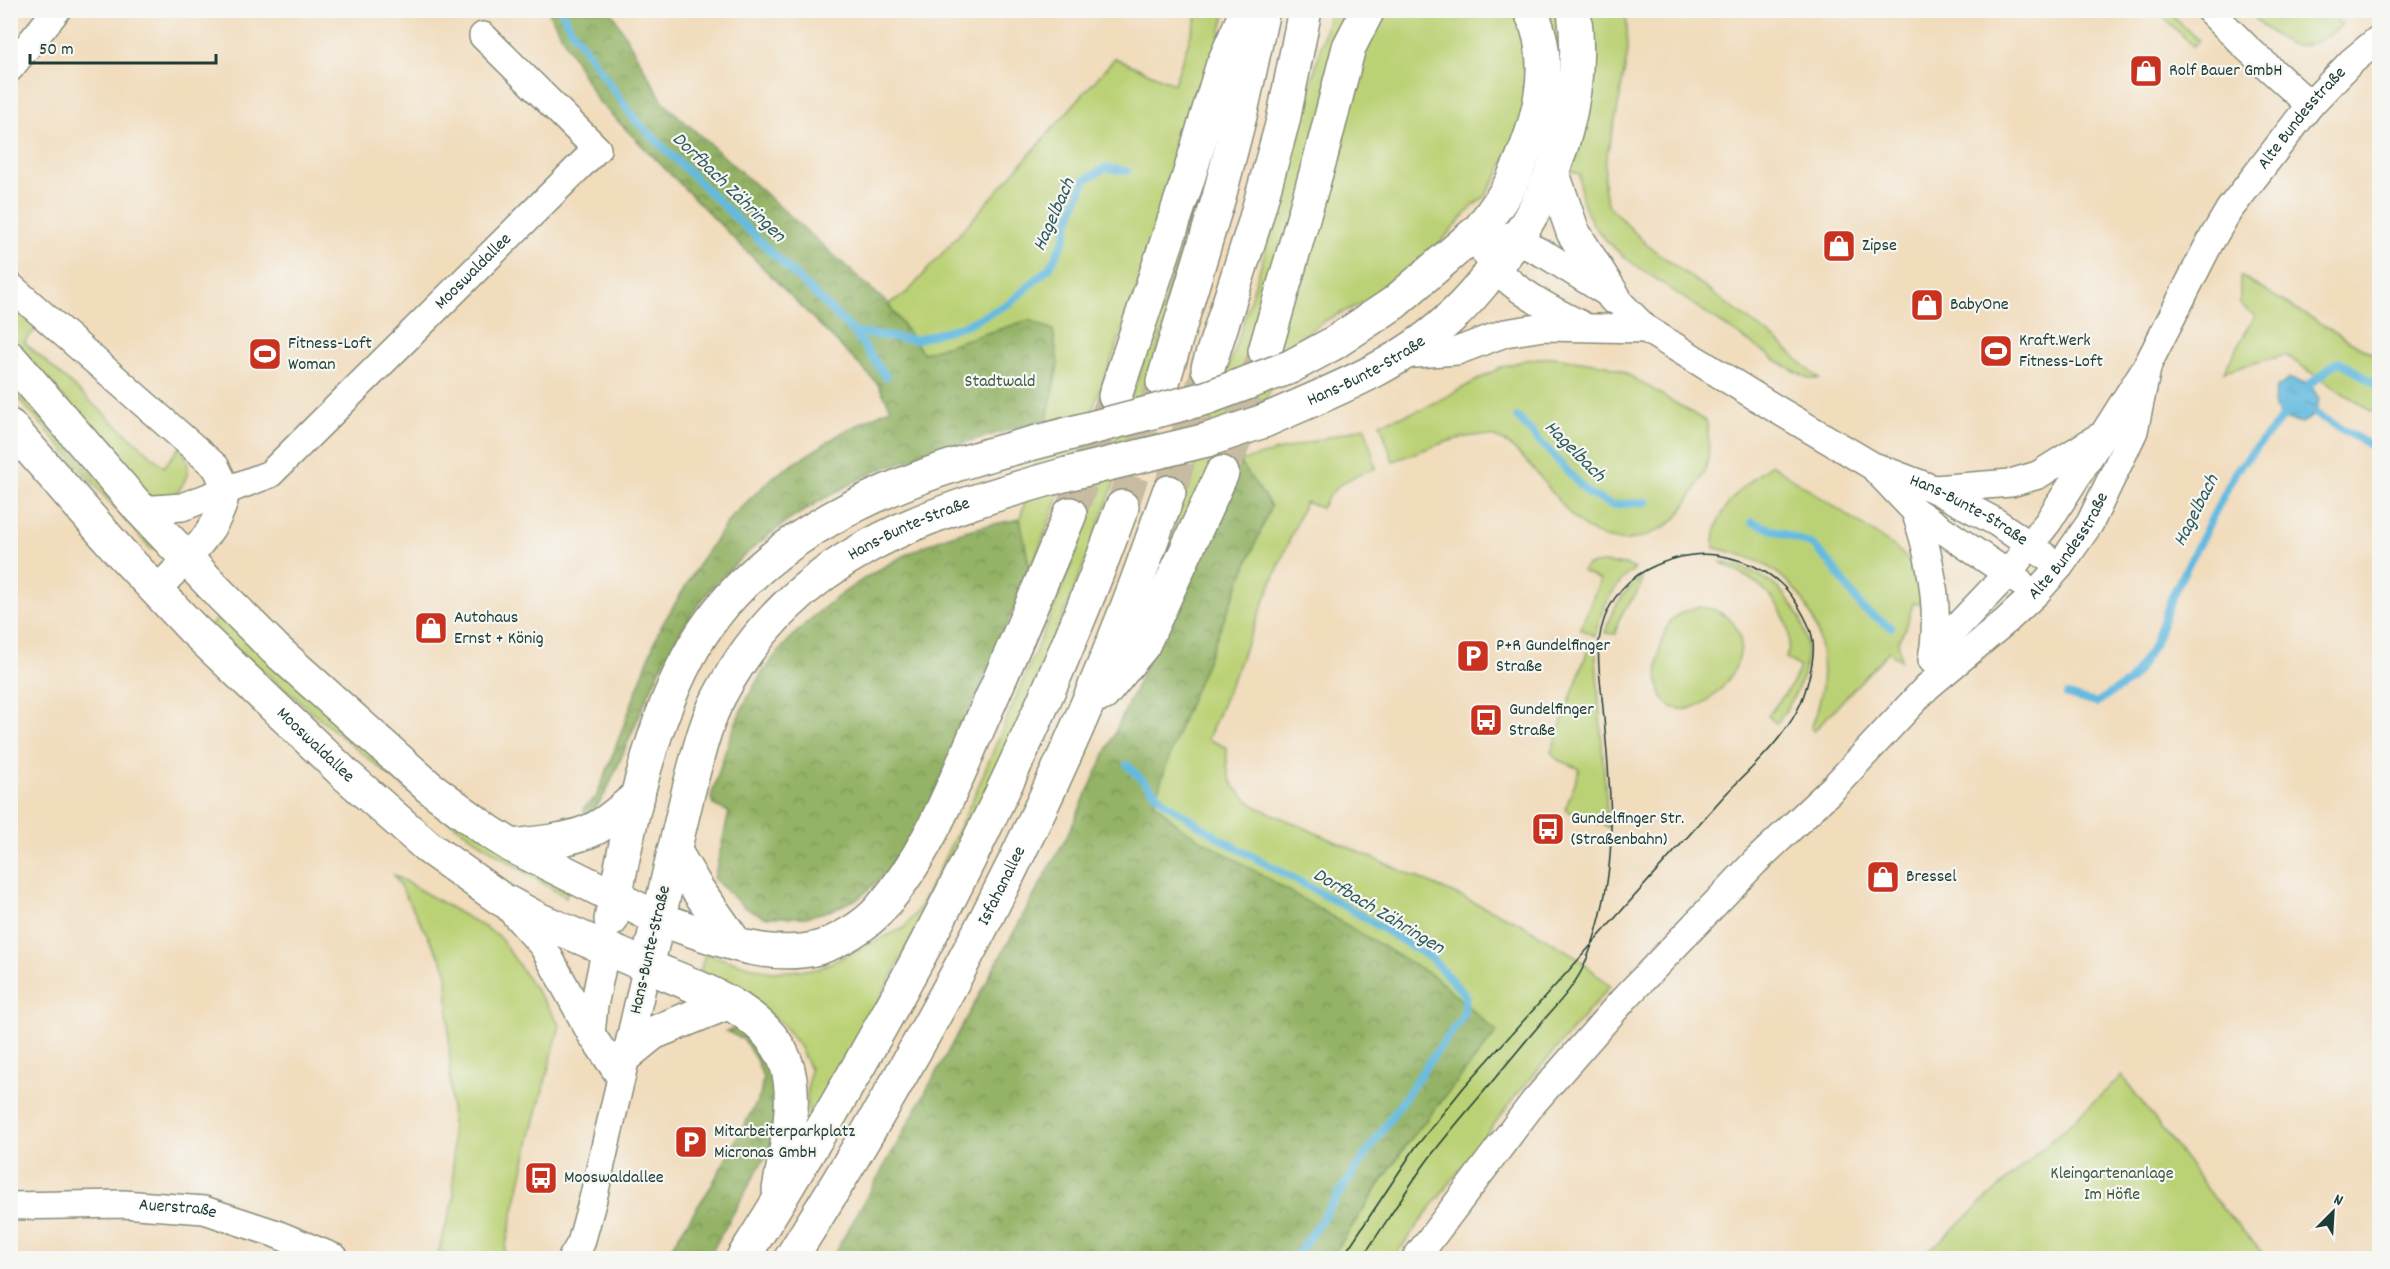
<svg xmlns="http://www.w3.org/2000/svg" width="2390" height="1269" font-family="Dekko,sans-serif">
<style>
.green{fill:#bbd175;stroke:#6d8754;stroke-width:1.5}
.forest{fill:url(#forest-crowns);stroke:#5a784d;stroke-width:1.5}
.water{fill:url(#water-ripples);stroke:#417c8a;stroke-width:1.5}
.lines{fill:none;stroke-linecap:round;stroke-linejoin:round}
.stream{stroke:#63badf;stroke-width:8}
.highway-tunnel{stroke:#c7bca1;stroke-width:33;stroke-dasharray:33 16;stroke-linecap:butt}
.minor-casing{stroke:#888c78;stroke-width:30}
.major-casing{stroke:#888c78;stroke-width:36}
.highway-casing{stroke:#888c78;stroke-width:36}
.minor{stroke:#fff;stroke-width:27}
.major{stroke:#fff;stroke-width:33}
.highway{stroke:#fff;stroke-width:33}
.tram{stroke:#1f3d34;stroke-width:1.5}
.major-bridge-casing{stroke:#888c78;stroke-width:36;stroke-linecap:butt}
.major-bridge{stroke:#fff;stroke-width:33}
.labels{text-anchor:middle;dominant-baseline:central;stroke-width:4.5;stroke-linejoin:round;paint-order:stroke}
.poi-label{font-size:18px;fill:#1f3d34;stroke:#f6f6f2;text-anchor:start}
.street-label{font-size:18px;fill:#1f3d34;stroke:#f6f6f2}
.park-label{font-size:18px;fill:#3e5b41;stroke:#f6f6f2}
.water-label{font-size:20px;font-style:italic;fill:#305c5f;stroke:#f6f6f2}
</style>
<defs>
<pattern id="forest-crowns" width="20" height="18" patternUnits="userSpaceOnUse" patternTransform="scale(1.5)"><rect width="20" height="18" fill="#94b366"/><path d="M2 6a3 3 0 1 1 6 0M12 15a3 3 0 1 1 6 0" fill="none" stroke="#789355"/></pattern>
<pattern id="water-ripples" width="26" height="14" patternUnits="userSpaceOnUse" patternTransform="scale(1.5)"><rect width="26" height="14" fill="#63badf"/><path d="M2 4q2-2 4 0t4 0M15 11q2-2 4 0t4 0" fill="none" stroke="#5198b6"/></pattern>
</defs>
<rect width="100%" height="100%" fill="#f6f6f2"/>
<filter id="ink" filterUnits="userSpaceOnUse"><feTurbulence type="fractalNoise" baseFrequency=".0167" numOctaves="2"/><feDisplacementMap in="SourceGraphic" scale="12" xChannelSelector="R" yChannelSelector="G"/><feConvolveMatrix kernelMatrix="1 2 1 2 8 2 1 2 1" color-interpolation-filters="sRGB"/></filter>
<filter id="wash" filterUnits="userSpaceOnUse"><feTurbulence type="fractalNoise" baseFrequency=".008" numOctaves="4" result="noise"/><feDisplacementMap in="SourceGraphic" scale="24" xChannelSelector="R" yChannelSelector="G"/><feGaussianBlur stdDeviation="1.35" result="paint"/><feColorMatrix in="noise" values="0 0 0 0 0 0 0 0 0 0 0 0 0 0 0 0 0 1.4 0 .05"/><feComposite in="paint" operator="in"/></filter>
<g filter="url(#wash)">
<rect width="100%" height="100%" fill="#f1dcbc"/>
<path class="green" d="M1199,11H1226C1176,202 1102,386 1030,571L1020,519L1047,419L1058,364L1053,330L1029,320L923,354L888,304L908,292L1115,58L1174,84Z
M1330,11H1626L1628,51L1617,112L1605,163L1604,189L1609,206L1647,245L1779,342L1819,379H1809L1777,361L1628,260C1599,237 1578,213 1580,174L1509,151L1499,174L1485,196L1473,206L1439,244L1382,294L1326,320L1287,347L1241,461L1365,427L1376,468C1349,478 1336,482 1321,508L1305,502L1208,739L1227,748C1225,779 1232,789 1257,807L1518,922L1577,957L1610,986L1517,1094L1393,1258H1331L1406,1145L1180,827L1153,802L1180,726L1240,462L1213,469L1155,585L1239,336L1283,194Z
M2157,11H2167L2199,41L2193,46Z
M2247,11H2305L2311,14L2314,11C2327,10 2333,15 2342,25C2298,62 2283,44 2247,11Z
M1218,143L1147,385L1115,482L1073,593L981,807L810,1131L807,1097L810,1069L799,1046L781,1022L700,972L705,954L771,972L818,969L904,928L917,911L932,884L972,801L1061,591L1135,386Z
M2240,276L2379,358V416L2285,355L2224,371L2255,316L2240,304Z
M10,304L37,328L24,342L164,467L180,447C194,464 188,480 175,495L150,497L11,337Z
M1554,357L1607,365L1622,371L1707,422C1708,434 1710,447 1708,459C1706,473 1681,518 1669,524C1658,530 1647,537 1635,539C1580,551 1555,488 1523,458C1515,450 1505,440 1494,437C1467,429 1419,453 1393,461L1380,423L1421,410L1502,367L1529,359Z
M10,380L156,546L155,549H151L11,390Z
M1771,464L1896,548L1920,571L1927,606L1913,603L1906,628L1898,641L1901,661L1889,651L1814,731L1811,729C1834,673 1824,603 1770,568C1753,557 1734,553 1714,548C1712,510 1744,485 1771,464Z
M1720,562C1779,570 1824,623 1800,683C1795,697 1785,711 1777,724L1768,716L1793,683L1800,667L1786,658C1797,631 1779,600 1757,584C1746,575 1732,570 1720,562Z
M1604,563L1626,565L1635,569C1612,585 1601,609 1595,636L1580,629L1600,580L1582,571L1587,565Z
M1642,578C1643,595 1616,609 1616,634L1605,633C1612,611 1622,590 1642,578Z
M1698,607C1710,607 1718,610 1727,617C1772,654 1694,735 1665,701C1651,685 1658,633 1673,619C1680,612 1689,609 1698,607Z
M221,615L568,888L566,897C472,843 387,776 304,705C273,678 240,655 210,626Z
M1590,644L1595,646L1608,827L1565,810L1580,769L1558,760L1551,752Z
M394,875L498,935L560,1025L532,1131L503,1258H457L438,1253L454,1198L447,970Z
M2122,1076L2218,1203L2267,1258H1918L1939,1242Z"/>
<path class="forest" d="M548,11H611L664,103L888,304L923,353L1029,320L1053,330L1058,364L1047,419C992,435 935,450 882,469C869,473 857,481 845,487C782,520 724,564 685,624C652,677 632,736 606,792L597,806L586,814L583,809L596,797L606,773L659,630L702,559L731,517L773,477L843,432L891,408L877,383L597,100Z
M1240,462L1271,506L1180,726L1154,802L1180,827L1435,977L1497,1032L1406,1145L1331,1258H832L899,1140L1068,834Z
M1020,519L1030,571L926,814L886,873L859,898L832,910L806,917H764L744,907L714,879L729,812L713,805L711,797C722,763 731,727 749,695C786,625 865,571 936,541C962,530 993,524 1020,519Z
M743,1027L772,1065L779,1123L769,1150L708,1258H664L710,1188L760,1096L763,1078L757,1061L744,1040L726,1031Z"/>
<path class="water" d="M2289,379L2310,384L2319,399L2316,414L2302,423L2283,418L2273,405L2277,388Z"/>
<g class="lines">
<path class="stream" d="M561,10L571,29L635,120L854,332L886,377
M854,332L916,340L968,324L1010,303L1050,267L1065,238L1069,220L1085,180L1105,168L1127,171
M2304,391L2310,384L2339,361L2380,387
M2316,414L2380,451
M1517,417L1589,494L1612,505L1647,502
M1752,522L1813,545L1831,564L1863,609L1891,627
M2067,695L2096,703L2130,681L2154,645L2173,594L2236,471L2289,410
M1127,765L1167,804L1224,841L1352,910L1431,958L1466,996L1463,1016L1427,1065L1295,1258"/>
</g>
</g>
<g filter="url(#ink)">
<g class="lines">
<path class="highway-tunnel" d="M1222,473L1263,358
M1169,492L1206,376
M1122,507L1161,387
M1070,514L1112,403"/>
<defs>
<g id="minor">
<path d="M2209,10L2247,48L2310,105"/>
<path d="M10,68L57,10"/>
<path id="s1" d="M1480,229L1516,240L1548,256L1614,297L1646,329L1776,409L1871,465L1934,489L1996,522L2044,555"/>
<path d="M1475,235C1481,245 1487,258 1495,267C1514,290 1553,311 1580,324"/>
<path d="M10,286L216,467C219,474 226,485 225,493C224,526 178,568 156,590"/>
<path d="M1402,355L1457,351L1505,333L1544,327L1646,329"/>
<path d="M1876,470L1915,511L2020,582"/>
<path d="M1934,489L2011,483L2038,475L2097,438"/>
<path id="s2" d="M141,510L182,507L270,474L597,149L483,36"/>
<path d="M1915,511C1931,558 1941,610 1932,660"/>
<path id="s3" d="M1933,652L2007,574L2048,522L2148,364L2209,244L2229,210L2310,105L2351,62L2380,38"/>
<path d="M510,909L543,946L591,1034L621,1078"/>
<path d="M591,1034L594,1006L606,947"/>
<path id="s4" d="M10,1206L123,1204L204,1210L274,1233L335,1258"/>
<path d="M572,1258L581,1243L593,1199L647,966"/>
<path id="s5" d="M1416,1258L1533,1103L1624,999L1756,861L1833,788L1927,687L2006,621L2036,593L2060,566L2090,523L2134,431L2148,364"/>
</g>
<g id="major">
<path d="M1334,343L1394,303L1480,229"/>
<path d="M10,358L141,510L222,596L275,649L429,787L488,831L512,846L659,919"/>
<path id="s6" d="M1264,421C1327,393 1396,368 1448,320C1474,297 1495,268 1516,240"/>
<path id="s7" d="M10,426L120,552L191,627L346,775L429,848L501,899L540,920L647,966C662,906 675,845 690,785C698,755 705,723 720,695C796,553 923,514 1067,474"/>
<path d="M512,846C537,843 564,841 587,832C606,825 622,809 638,796"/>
<path d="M611,920C627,831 650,721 696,643C763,532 902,476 1022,446"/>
</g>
<g id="highway">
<path d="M1553,174L1573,232L1614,297"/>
<path d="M1480,229C1491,213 1505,197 1513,179C1537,129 1557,63 1530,10"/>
<path d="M1516,240C1561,172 1585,93 1574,10"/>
<path d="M1265,351L1321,156L1349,47L1368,10"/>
<path d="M1208,368L1254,225L1283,121L1305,10"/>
<path d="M1163,382L1219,197L1241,112L1263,10"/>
<path d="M1115,396L1187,182L1222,67L1247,10"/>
<path d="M1103,694L1143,645L1222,473"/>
<path d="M674,850L697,889L736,944"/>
<path d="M659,919C709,935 764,962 818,948C838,942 865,926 879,910C925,858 950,794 977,731C1009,659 1040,586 1070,514"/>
<path d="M647,966C695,987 766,1008 786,1063C799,1099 785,1153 779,1190"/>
<path d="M626,1055L653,1033L727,1003"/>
<path d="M743,1258C893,1021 1026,771 1122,507"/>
<path id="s8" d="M791,1258C918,1057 1037,837 1124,615C1140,575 1154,533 1169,492"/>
</g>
</defs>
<use href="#minor" class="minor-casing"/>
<use href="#major" class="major-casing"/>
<use href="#highway" class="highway-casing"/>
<use href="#minor" class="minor"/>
<use href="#major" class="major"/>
<use href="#highway" class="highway"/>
<path class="tram" d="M1342,1258L1415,1148L1464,1087L1579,959C1627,904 1676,850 1724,796C1749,770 1780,743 1797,711C1806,694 1817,655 1812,636C1810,625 1803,614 1797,604C1780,575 1749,560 1716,555C1692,552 1670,558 1648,569C1620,583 1603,610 1599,641C1597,660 1600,679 1602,697C1606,742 1611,786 1611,831C1611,873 1602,922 1586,961C1575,988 1554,1007 1536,1029C1524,1043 1512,1058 1500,1072C1475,1103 1448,1132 1424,1165C1403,1195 1383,1227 1362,1258"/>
<defs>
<path id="major-bridge" d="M1022,446L1206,398L1290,367L1334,343
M1067,474L1207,440L1264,421"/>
</defs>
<use href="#major-bridge" class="major-bridge-casing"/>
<use href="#major-bridge" class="major-bridge"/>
</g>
</g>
<defs>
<symbol id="shop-square" viewBox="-11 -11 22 22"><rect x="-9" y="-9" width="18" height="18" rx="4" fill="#c8321e" stroke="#f6f6f2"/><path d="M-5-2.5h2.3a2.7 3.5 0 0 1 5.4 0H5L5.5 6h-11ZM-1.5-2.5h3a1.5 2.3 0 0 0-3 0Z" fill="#fff"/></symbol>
<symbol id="stadium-square" viewBox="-11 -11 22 22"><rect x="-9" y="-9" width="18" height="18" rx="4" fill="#c8321e" stroke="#f6f6f2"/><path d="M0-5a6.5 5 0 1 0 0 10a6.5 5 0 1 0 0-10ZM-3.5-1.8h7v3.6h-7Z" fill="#fff"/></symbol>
<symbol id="parking-square" viewBox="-11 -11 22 22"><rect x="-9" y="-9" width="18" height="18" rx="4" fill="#c8321e" stroke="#f6f6f2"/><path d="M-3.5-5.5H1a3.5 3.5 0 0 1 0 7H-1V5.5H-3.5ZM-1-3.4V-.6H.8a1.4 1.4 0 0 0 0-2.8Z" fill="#fff"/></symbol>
<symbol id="bus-square" viewBox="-11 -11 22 22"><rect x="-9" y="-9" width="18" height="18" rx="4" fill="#c8321e" stroke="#f6f6f2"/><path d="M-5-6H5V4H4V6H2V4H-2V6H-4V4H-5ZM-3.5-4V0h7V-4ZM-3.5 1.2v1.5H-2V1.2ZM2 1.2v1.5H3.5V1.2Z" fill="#fff"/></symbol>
</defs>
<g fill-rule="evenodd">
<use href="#shop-square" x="2127" y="52" width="38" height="38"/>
<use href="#shop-square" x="1820" y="227" width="38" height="38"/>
<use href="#shop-square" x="1908" y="286" width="38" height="38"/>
<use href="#stadium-square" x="1977" y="332" width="38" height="38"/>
<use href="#stadium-square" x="246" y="335" width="38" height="38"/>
<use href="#shop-square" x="412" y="609" width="38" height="38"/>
<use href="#parking-square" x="1454" y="637" width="38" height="38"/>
<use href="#bus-square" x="1467" y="701" width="38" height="38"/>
<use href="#bus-square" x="1529" y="810" width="38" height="38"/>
<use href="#shop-square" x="1864" y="858" width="38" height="38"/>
<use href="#parking-square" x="672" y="1123" width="38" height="38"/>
<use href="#bus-square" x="522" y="1159" width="38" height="38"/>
</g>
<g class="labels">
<g class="poi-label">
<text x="2169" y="71">Rolf Bauer GmbH</text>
<text x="1862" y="246">Zipse</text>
<text x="1950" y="305">BabyOne</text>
<text x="2019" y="341">Kraft.Werk<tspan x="2019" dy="21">Fitness-Loft</tspan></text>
<text x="288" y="344">Fitness-Loft<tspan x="288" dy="21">Woman</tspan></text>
<text x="454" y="618">Autohaus<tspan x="454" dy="21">Ernst + König</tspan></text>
<text x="1496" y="646">P+R Gundelfinger<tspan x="1496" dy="21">Straße</tspan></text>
<text x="1509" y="710">Gundelfinger<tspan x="1509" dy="21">Straße</tspan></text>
<text x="1571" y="819">Gundelfinger Str.<tspan x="1571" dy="21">(Straßenbahn)</tspan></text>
<text x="1906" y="877">Bressel</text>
<text x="714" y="1132">Mitarbeiterparkplatz<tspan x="714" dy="21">Micronas GmbH</tspan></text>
<text x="564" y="1178">Mooswaldallee</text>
</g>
<g class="street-label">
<text stroke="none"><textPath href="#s3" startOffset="652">Alte Bundesstraße</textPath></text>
<text stroke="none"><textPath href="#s2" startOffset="422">Mooswaldallee</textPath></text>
<text stroke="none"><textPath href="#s6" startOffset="114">Hans-Bunte-Straße</textPath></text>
<text stroke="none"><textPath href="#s1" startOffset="567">Hans-Bunte-Straße</textPath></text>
<text stroke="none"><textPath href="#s7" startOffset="1383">Hans-Bunte-Straße</textPath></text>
<text stroke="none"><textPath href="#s5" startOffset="969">Alte Bundesstraße</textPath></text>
<text stroke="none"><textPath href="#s7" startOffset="442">Mooswaldallee</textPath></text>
<text stroke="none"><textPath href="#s8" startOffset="428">Isfahanallee</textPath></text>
<text transform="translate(651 950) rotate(-77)">Hans-Bunte-Straße</text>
<text stroke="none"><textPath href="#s4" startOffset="168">Auerstraße</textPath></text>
</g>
<g class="park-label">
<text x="1000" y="382">Stadtwald</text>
<text x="2112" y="1174">Kleingartenanlage<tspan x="2112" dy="21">Im Höfle</tspan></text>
</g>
<g class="water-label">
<text transform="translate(728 188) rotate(44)">Dorfbach Zähringen</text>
<text transform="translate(1055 215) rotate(-66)">Hagelbach</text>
<text transform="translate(1574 452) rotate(45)">Hagelbach</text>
<text transform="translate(2197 511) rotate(-63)">Hagelbach</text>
<text transform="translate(1378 912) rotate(31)">Dorfbach Zähringen</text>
</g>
</g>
<rect width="2390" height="1269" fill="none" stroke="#f6f6f2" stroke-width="36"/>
<g transform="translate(2333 1212) rotate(24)" stroke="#f6f6f2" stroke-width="4.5" paint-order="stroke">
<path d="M0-4.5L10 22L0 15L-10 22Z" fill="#1f3d34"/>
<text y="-9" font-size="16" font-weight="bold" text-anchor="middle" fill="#1f3d34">N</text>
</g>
<path d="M30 54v9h186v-9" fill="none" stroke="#1f3d34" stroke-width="3"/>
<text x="39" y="54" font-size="18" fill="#1f3d34" stroke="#f6f6f2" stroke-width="4.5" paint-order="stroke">50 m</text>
</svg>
